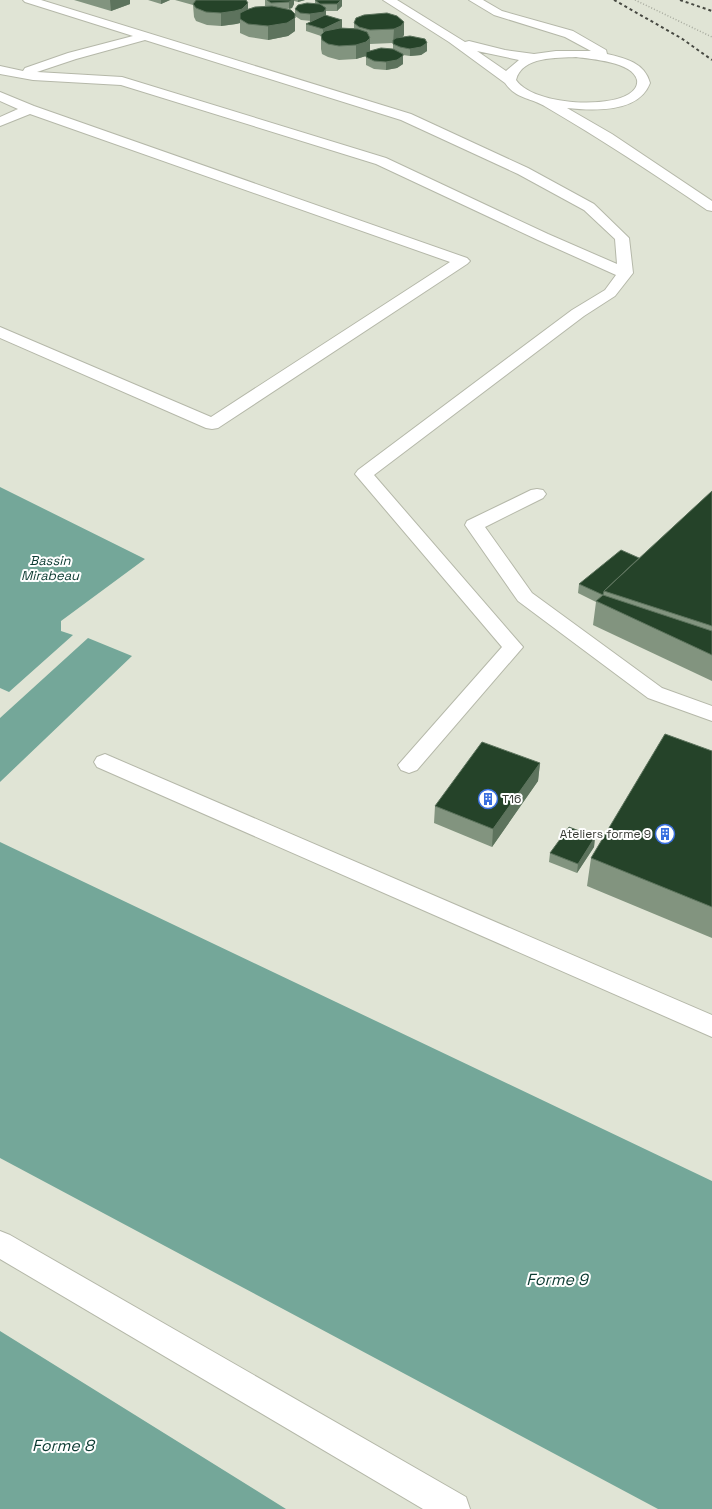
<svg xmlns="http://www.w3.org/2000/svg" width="712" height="1509" font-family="'Space Grotesk',sans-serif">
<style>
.water{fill:#74a799}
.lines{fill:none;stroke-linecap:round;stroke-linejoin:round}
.minor-casing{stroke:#b5b8a9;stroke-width:2}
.path{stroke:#a7aa9e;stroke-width:1.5;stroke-dasharray:1 2;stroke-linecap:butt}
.minor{fill:#fff;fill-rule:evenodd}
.rail{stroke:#474942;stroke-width:2;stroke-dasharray:3 3;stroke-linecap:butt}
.wall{fill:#82947f;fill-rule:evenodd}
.shaded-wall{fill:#5d735d}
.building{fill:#254329;stroke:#5d735d}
.labels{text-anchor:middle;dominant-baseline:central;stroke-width:4;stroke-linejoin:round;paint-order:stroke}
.poi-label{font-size:12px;fill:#363832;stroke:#fff;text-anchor:start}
.water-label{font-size:13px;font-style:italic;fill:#0c3b32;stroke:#fff}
.near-water-label{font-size:16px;font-style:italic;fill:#0c3b32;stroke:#fff}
</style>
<rect width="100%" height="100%" fill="#e0e4d5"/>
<path class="water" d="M0,487L145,559L61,621V631L73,635L9,692L0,688Z
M88,638L132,656L0,782V718Z
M0,842L712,1181V1509H658L0,1158Z
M0,1331L286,1509H0Z"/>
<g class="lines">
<defs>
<path id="minor" d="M23,0H41L411,114L528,168L594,204L629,238L633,273L615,296L584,316L374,475L523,647L417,770L409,773L401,770L398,765L502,647L355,474L358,470L572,310L605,290L616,275L538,240L376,164L121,85L33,80L0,74V66L23,71L25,68L68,53L133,36L25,2ZM145,40L401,120L518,174L584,210L615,239L617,264L548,234L386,158L122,77L37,72L76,59Z
M383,0H397L465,42L469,41L505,50L534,54L556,51H591L565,37L494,15L469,0H483L502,11L573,31L606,50L607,54C625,58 645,63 650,83C639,113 594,111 567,108L612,134L712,201V211L707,210C654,174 601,139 546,107C530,97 517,100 505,83L449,42ZM477,51L519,60L506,71ZM576,57C591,59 633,62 637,80C638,86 634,91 629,94C605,109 532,104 516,80C522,56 557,58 576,57Z
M0,92L34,106L467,258L470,261L467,264L218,428L212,429L206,428L0,338V327L211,417L450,262L30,114L0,126V117L18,109L0,101Z
M537,489L543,490L546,494L543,498L485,527L532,593L662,688L712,706V721L648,698L518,601L465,525L467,521L531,490Z
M105,754L712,1015V1037L97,767L94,762L97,757Z
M0,1231L10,1235L466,1497L470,1509H423L0,1259Z"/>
</defs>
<use href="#minor" class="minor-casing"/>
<path class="path" d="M635,0L712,37"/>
<use href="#minor" class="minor"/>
<path class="rail" d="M614,0L681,38L712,60
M680,0L712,11"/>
</g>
<path class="wall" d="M74,0H130V4L111,11Z
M148,0H170L161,4Z
M175,0H246L248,9L266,6H265V0H305L298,2L294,1V4L292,8L287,9L295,14V9L315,4V0H342V6L337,11H326V16L342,20V28H354V23L387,13L404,35L402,37L427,51L421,55L410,56L403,55V64L397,68L386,70L374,69L366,65V56L356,59L339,60L328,57L322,54L321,49V36L306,31V24L312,21L301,20L295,16V31L288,36L268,40L249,37L240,33V23L236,24L221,26L207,25L196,21L194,17L193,5ZM393,43V49L370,51V44Z
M712,491V681L593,625L596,602L578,593L579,584L639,558Z
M712,751V938L587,886L591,858Z
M540,763L538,781L492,847L434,823L435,806Z
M595,837L594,847L577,873L549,862L550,853Z"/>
<path class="shaded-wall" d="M110,0H130V4L111,11Z
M161,0H170L161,4Z
M292,0H294V4L292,8L289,9V2Z
M298,0H305L298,2Z
M341,0H342V6L337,11V4Z
M248,3V17L240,19V23L236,24L221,26V13Z
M326,8V15L324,19L310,22V14Z
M295,14V31L288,36L268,40V26Z
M342,20V28L323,36V29Z
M404,22V35L401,39L393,43L394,29Z
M370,38V52L366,56L356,59V45Z
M427,43V51L421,55L410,56V49Z
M403,56V64L397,68L386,70V62Z
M540,763L538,781L492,847L493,829Z
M595,837L594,847L577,873L578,864Z"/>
<path class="building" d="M196,0H246L248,3L242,9L235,11L221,13L206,12L196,8L193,4Z
M267,0H292L289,2L271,3Z
M315,0H341L337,4H320L326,8L324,12L310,14L300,13L295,9L298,5L307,3L320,4Z
M272,6L291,10L295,14V18L287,23L268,26L248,24L240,19V13L246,10L255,7Z
M387,13L397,16L404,22L401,26L394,29L370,30L359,27L354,23L356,18L364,15Z
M325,15L342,20L323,29L306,24Z
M340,28L358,29L367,32L370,38L366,42L356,45L339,46L328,44L322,40L321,35L325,31Z
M410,36L425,39L427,43L421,47L410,49L400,47L393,44V40L396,38Z
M381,48L393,49L403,54V56L397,60L386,62L374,61L366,57V52Z
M712,491V626L604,591Z
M621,550L639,558L604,591L603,595L579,584Z
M603,595L712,631V655L596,601Z
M665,734L712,751V907L591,858Z
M482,742L540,763L493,829L435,806Z
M569,827L595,837L578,864L550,853Z"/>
<defs>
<symbol id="building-ring" viewBox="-11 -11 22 22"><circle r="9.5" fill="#fff" stroke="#396fdf" stroke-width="1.5"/><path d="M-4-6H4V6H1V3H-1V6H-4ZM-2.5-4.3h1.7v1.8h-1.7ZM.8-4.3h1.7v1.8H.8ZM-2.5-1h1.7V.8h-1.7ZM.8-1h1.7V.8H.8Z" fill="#396fdf"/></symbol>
</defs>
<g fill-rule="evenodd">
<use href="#building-ring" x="477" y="788" width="22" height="22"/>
<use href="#building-ring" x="654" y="823" width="22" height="22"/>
</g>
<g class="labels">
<g class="poi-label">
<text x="502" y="799">T16</text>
<text x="651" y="834" text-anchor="end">Ateliers forme 9</text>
</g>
<g class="water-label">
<text x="50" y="560">Bassin<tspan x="50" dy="15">Mirabeau</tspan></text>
</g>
<g class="near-water-label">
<text x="557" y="1279">Forme 9</text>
<text x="63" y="1445">Forme 8</text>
</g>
</g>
</svg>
